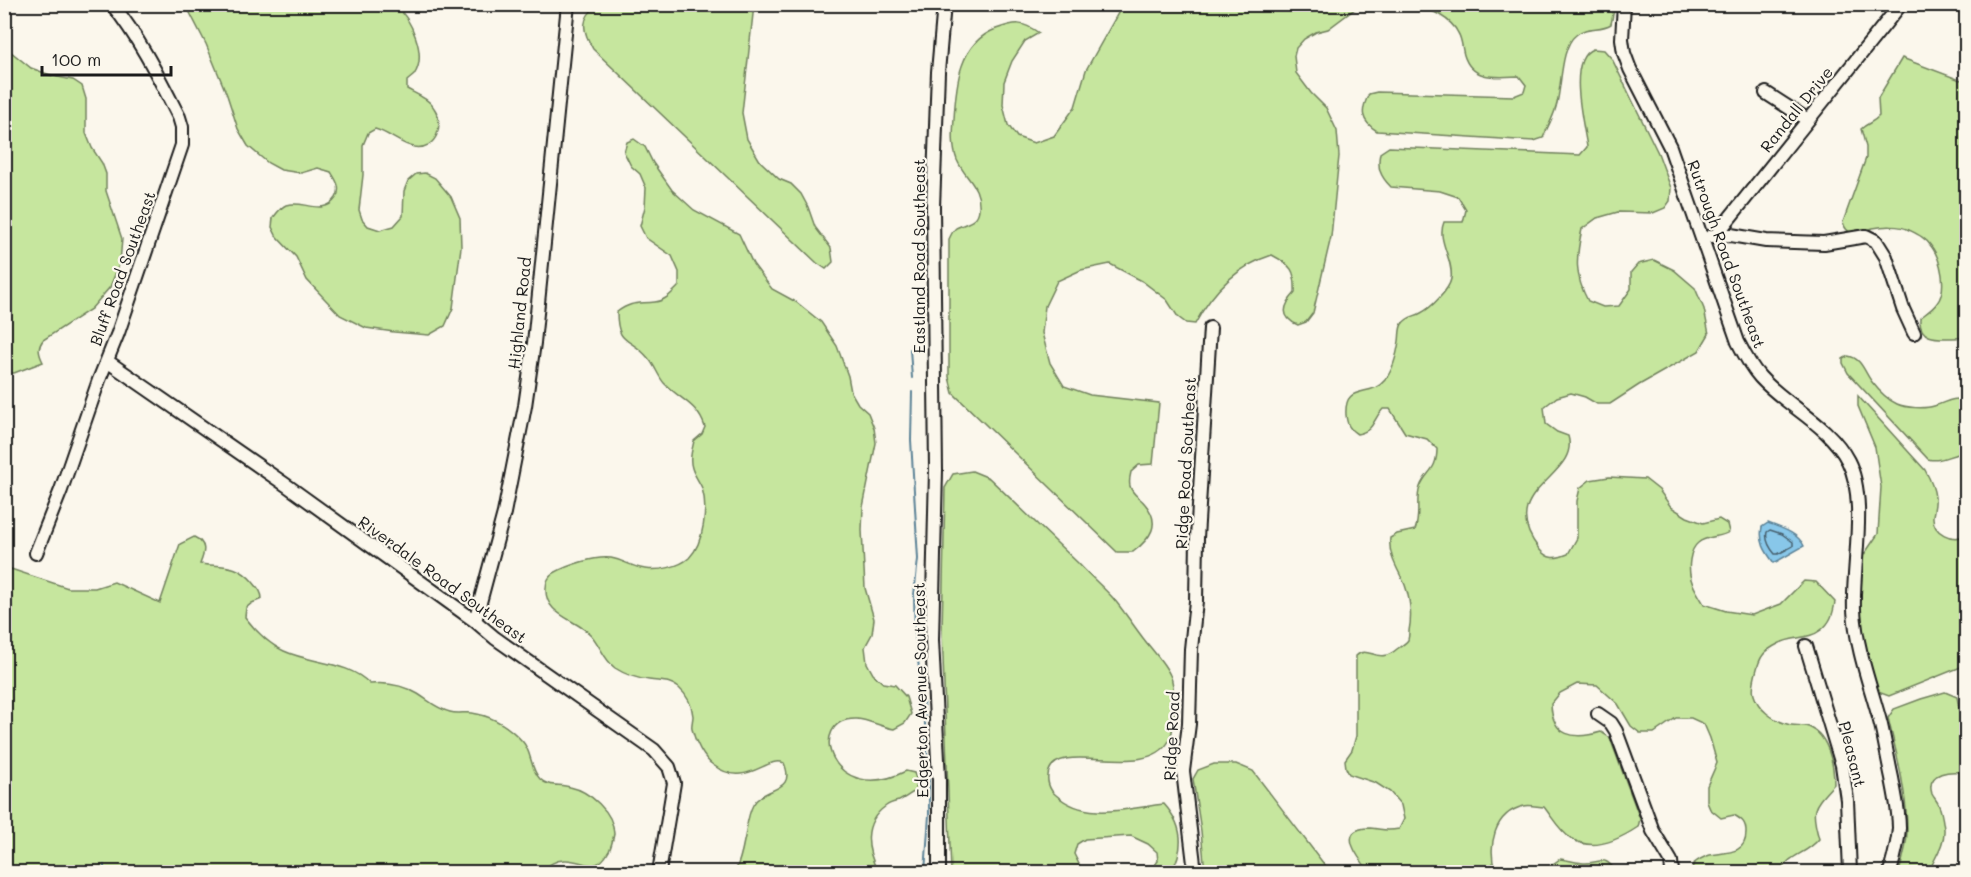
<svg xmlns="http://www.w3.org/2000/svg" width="1971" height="877" font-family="Mali,sans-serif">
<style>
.green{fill:#c6e69e;stroke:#71815d;stroke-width:1.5}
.water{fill:#88c7e9;stroke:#5d8397;stroke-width:1.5}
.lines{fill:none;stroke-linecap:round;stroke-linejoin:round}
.shore{stroke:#47606e;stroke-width:1.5}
.stream{stroke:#5d8397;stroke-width:2}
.minor-casing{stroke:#1c1c1c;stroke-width:16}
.minor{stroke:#fbf7ec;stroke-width:12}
.labels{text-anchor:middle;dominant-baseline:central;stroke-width:4.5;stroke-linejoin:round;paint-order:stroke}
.street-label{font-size:16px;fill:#1c1c1c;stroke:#fbf7ec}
</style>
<rect width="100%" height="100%" fill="#fbf7ec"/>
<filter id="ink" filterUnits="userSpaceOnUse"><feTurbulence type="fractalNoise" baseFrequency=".0167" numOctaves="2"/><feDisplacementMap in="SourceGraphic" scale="12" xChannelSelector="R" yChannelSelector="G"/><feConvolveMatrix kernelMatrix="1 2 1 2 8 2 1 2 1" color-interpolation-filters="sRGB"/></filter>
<g filter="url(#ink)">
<path class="green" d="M394,4C411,18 428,55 414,75C412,77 409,79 407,81V89C416,94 429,99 434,108C445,124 437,151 414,147C400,144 389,133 375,129L368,133L363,145V175L359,210L362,219L368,226L380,230L394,226L403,216L404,191L408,181L416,174L425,173L435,178L451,197L460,218L461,247L453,308L445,326L429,335L394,332L366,328L340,315L307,280L296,257L277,237L272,227L273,218C276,214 281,207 286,205C303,199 323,217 336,198C342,188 336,180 331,172L318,168L301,173L281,170L268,163L248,146L238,129L227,95L206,44L186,5Z
M598,5H754L742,113L747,139L760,161L779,179L791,184L801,194L808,207L815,227L831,248L833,262L826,269L817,263L593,49C582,30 580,18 598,5Z
M1117,5H1360L1328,29L1316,32L1304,39L1296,48L1294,56L1296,73L1311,93L1326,108L1337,131L1339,156L1331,237L1313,313L1306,322L1298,325C1280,317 1283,306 1295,293C1296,270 1291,265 1272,255C1237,266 1212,292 1195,324L1186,323L1178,317L1167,300L1142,281L1110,264L1081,270L1057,281L1045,306L1042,333L1050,363L1064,386L1090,395L1159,403L1153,464L1139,465L1131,472C1130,476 1129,482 1130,486C1132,495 1140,497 1145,504C1162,524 1150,539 1133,552H1117L953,393L949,377V239C951,235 953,230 956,228C966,223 978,222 979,209C981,185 965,179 957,160C952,147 953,132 954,119C956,84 959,43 996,29C1016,22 1022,21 1039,33L1025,41L1012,61L1004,82L1003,105L1008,125L1017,137L1034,143L1054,136L1075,107L1086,70L1118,13Z
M1417,5H1615L1611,24C1600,31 1588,25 1576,35C1560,47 1562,89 1556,107C1553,118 1547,128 1543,138L1534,141L1377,131C1361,121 1360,111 1369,94L1377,92L1514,96L1524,92L1526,85L1519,76C1497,77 1472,81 1464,55C1462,48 1462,39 1458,33C1451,18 1431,10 1417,5Z
M5,47L31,68L53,76L73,80L82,86L86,99V133L92,148L102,163L106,174V191L122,239L120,262L110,287L91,309L43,340C37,348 39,354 43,362L14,373H4Z
M1593,49L1604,50L1612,59L1658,153L1671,188L1670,201L1665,208L1653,213L1618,212L1597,218L1582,229C1576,257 1574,275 1588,301L1603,307L1619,306L1631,289V272L1638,264L1654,260L1674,270L1695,288L1704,309L1709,334L1699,351L1639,385L1610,404H1597L1585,397L1571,393L1557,397L1544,407L1546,424L1557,432L1568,436C1581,478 1493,490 1539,549C1548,560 1556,559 1568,554L1577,538V501L1580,488L1590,480L1609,477L1645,479L1659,490L1671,507L1687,517L1703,523L1719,519L1727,524L1729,532C1720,538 1707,535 1698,543C1689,550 1688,569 1691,579C1693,587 1700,597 1704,604L1726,611L1752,615L1781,604L1804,581L1816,582L1835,602C1833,614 1831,622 1821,630C1808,640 1792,636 1778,644C1774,646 1766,651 1763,655C1758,661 1751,687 1754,695C1758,709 1773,720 1787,724C1792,726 1799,725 1805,726C1828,731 1834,764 1834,784C1813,807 1810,808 1819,839C1806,855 1787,855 1781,872H1692L1693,864C1698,860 1703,857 1710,855C1725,852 1746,855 1746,833C1746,823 1743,820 1734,815L1721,818L1710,809L1707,802V786L1717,763L1710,738L1704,724L1691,718H1676L1654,733H1640L1631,726L1618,704L1597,685L1577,684L1560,693L1551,704C1552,737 1574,740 1601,732L1610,738L1640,819L1638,827C1620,839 1593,852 1572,839C1560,832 1552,817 1544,807C1538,807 1530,804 1524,806C1493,813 1488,846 1495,872H1370C1359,859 1334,828 1370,828C1383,829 1384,832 1399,829L1404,819L1401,805L1390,792L1376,783L1349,774L1346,768L1345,760L1352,750L1356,736V656C1368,644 1378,666 1397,649C1400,647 1406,643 1408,640C1409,637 1409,634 1409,631C1412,616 1410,599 1405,585C1398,569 1388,556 1390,538L1397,534L1415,530C1421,514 1415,501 1420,487C1426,471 1437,471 1437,449L1427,439L1405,433L1390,409H1383C1371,421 1376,430 1357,434C1349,429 1347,424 1346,415C1344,382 1370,399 1385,380C1393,370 1397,354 1399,341C1400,335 1399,329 1402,324C1408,316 1414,317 1421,313C1431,308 1449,290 1451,279C1454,259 1436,241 1444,222H1463L1466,210L1458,197L1440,191L1391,187C1380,176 1377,168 1380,153L1389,147L1580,155L1587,147C1584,125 1566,59 1593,49Z
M1902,58L1960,80L1966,76V338C1949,336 1918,346 1920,318C1925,314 1933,309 1937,303C1948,289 1941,259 1931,246C1926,238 1917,234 1909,230C1900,225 1883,226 1873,228C1861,231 1847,239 1843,222L1866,158V147L1861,129C1867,123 1873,123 1879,116L1878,98Z
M634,139L645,147L653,163L672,190L694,210L739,234L753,264L772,289L796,302L821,322L837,346L848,376L851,392L858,404L868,413L874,428L876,443L863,507L862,530L865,588L874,619L872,634L865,647L867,663L873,674L883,683L895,685L906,697L911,714L905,723L894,729C882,727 869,720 857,719C804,717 831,809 906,771L914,773L917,781L915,791C910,794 905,798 899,801C895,802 890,803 886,806C862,823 866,849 878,872H735C739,863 742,852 744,841C747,829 747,816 753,805C764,785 797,794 784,763C766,755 747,790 713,765C703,758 695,741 692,729C691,725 693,720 693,716C692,706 687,695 679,688C669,680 661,682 649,680C638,679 624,674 615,668C604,660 600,645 591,635C576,619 544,615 546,588C546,581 548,577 554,573C568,565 595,556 611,558C623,560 634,568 646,569C659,571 679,567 689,558C704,543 708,508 702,488C699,481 694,475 692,468C689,459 692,450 694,441L702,434L705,427C697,403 680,400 664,383C658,376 655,366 649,359C631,336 617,347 617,312C632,301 638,304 655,302C665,301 672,293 679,286V272L672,256L646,238L640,226L645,207L646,188L640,174L631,166L624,152L627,142Z
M1848,356C1862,358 1864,372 1872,382C1879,391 1886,399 1897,404C1906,408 1925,409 1934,406C1948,402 1950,397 1966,400V454C1952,452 1942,463 1928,459L1848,373L1843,363V359Z
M1858,396L1925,470C1930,479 1934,487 1935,497C1936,504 1934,509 1933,516C1932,533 1953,543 1966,535V665L1889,696L1878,692L1864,643L1860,602L1861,559L1878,534L1881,487L1875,447L1858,406Z
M972,471L989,478C1019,507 1049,535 1078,563C1089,575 1102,586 1113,598C1124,611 1133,625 1143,638C1152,650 1164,662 1170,675C1176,687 1175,730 1169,741C1146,781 1060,739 1049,771C1046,780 1049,790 1056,795C1086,822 1128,808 1164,804C1183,825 1185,848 1171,872H1149L1158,861L1157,852L1148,844L1131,836L1085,839L1077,844L1074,854L1080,866L1090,872H951L942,631L945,488L953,474Z
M194,537C207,543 205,552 200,564C223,567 237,563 253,582C258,588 262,592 262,599L252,603L246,608L245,617C255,630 268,644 284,651C312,664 348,661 370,684C388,682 403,685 418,694C429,701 437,709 450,712C457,714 465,712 472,713C492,716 509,726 523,742C532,752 530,769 540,779C548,787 559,784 570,787C589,791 614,812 614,834C613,839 611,847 609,851C595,877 582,858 564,860C554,860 548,866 541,872H5V567L68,588H95L114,582L160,603L180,544Z
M1945,692L1957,697L1960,713L1966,725V773C1952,770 1925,771 1932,794C1934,798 1938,802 1939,806C1942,812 1943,822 1944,829C1945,845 1934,858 1929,872H1899C1903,859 1907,845 1907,831C1907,793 1897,755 1888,718L1894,709L1921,699Z
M1214,764H1236L1253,771L1330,872H1205L1201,831L1193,779L1198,770Z
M1560,859C1569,860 1578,863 1586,863C1604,862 1603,855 1617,872H1553L1550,866Z"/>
<path class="water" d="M1768,523C1781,528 1798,533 1804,546L1774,563C1765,551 1759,542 1762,527Z"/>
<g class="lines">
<path class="shore" d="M1770,530L1782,534L1793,542V546L1778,554H1775C1770,548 1765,540 1767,532Z"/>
<path class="stream" d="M910,349L912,378
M912,392L911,440L918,559L914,595L915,635L924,710L929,782V815L925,872
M104,872V865"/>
<defs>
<path id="minor" d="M1624,4L1622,39L1624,53L1630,69L1670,147L1738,342C1744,354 1750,366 1760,377C1787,407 1829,424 1848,461C1868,500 1852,565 1854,610C1856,649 1871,687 1881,725C1885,742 1888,760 1892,778C1895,795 1899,811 1899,828C1898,843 1894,858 1890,872
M1766,93L1808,120
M1716,235L1901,4
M1711,236L1731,235L1766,241L1824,243L1866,236L1876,241L1886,257L1903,309L1914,333
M107,361L289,487L475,621L495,638L654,750L669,767L674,783L659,872
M36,553L61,490L99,380L118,333L182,145V127L179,117C159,78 140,39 112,4
M475,621L504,513L525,406L534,343L568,4
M1806,646L1842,765L1847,800L1850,872
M1598,714L1611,723L1616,731L1653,831L1671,861L1672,872
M939,872V780L932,640L936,470L933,207L938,72L944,4
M1195,872L1183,771L1189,724L1191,649L1196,601L1197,538L1210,328"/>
</defs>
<use href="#minor" class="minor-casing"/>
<use href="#minor" class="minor"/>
</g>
</g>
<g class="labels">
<g class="street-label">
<text transform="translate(1796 109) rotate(-51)">Randall Drive</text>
<text transform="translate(1727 254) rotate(70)">Rutrough Road Southeast</text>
<text transform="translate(918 256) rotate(-90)">Eastland Road Southeast</text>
<text transform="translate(122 268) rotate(-70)">Bluff Road Southeast</text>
<text transform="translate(519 313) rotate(-84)">Highland Road</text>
<text transform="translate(1185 463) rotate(-87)">Ridge Road Southeast</text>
<text transform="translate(443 579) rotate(36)">Riverdale Road Southeast</text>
<text transform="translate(920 690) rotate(-91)">Edgerton Avenue Southeast</text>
<text transform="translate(1171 736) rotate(-87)">Ridge Road</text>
<text transform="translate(1853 754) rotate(76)">Pleasant</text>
</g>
</g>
<rect width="1971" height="877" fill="none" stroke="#fbf7ec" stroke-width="24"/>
<rect x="12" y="12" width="1947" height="853" fill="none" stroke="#1c1c1c" stroke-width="2" filter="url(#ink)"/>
<path d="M42 66v9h129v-9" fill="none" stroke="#1c1c1c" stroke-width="3"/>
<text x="51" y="66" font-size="18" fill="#1c1c1c" stroke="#fbf7ec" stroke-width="4.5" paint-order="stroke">100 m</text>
</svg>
